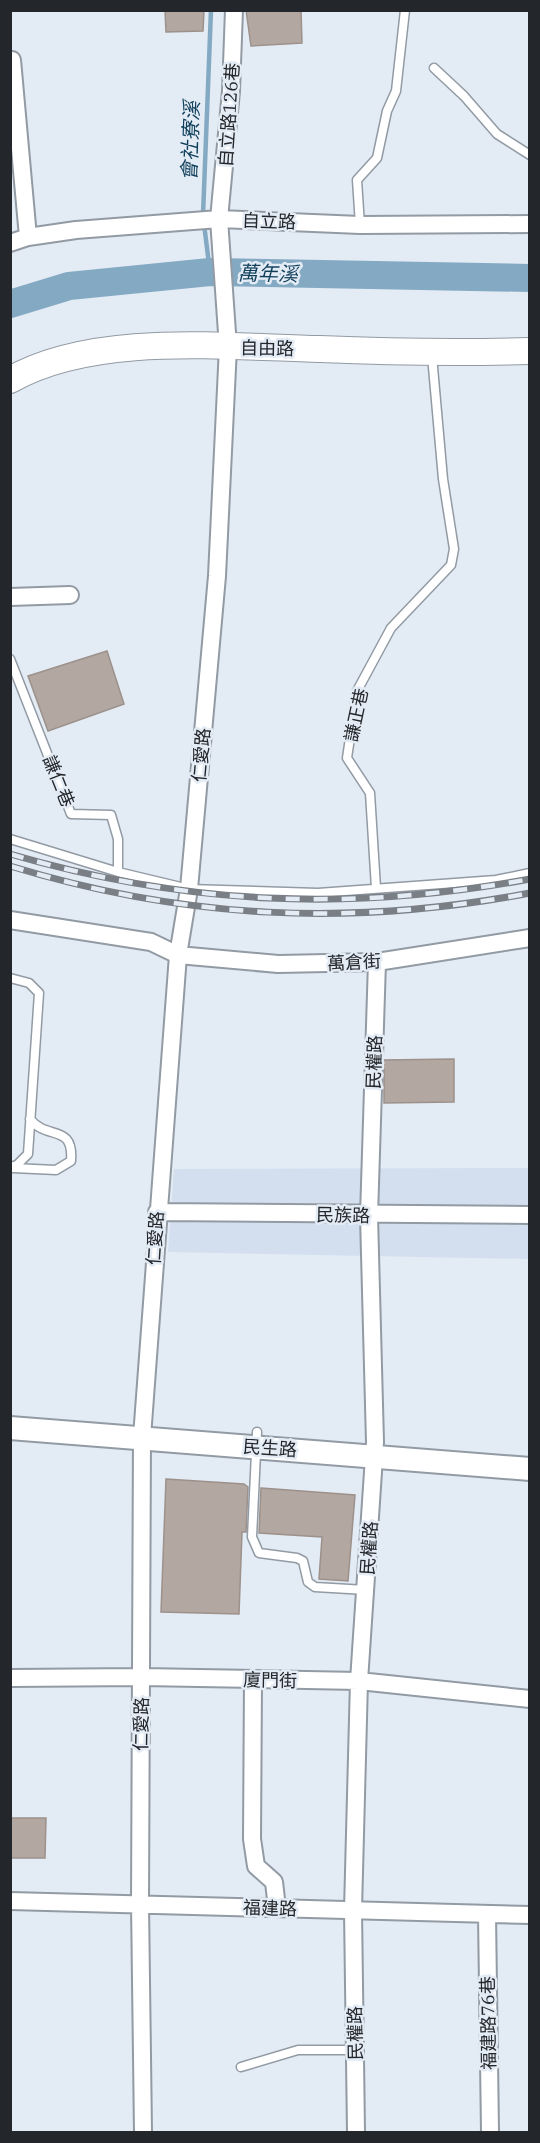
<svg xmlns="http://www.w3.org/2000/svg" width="540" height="2143" font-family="'IBM Plex Serif','Noto Sans TC',serif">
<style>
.built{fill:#d3dfef}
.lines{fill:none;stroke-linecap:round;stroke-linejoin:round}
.stream{stroke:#84a9c3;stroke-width:4.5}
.river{stroke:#84a9c3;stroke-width:28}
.building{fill:#b3a8a1;stroke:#9c918b;stroke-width:1.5}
.lane-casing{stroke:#929aa3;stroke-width:11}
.street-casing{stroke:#929aa3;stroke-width:20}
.secondary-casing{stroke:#929aa3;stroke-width:26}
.primary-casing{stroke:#929aa3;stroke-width:28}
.lane{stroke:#fff;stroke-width:8}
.street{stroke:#fff;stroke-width:16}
.secondary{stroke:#fff;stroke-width:22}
.primary{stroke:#fff;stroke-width:26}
.rail-casing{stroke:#7a7f86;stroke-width:7}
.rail{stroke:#e3ebf5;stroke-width:4.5;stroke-dasharray:14;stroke-linecap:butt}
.labels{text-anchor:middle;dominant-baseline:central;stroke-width:5;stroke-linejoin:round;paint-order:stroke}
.street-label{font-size:18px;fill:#23262a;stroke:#e3ebf5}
.water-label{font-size:20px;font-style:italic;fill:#103f5a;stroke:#e3ebf5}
</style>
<rect width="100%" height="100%" fill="#e3ebf5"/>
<path class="built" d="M529,1168V1259L168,1252L174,1169Z"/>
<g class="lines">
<path class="stream" d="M203,215L211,10
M204,224L210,272"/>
<path class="river" d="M10,304L69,286L210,272L530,278"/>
</g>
<path class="building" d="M165,10H204L203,31L166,32Z
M246,10H301L302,43L251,46Z
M107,651L124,704L48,731L28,676Z
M454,1059V1102L384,1103V1060Z
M166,1479L244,1484L248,1487L246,1532H242L239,1614L161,1612Z
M261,1488L355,1495L348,1581L319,1579L322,1537L259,1533Z
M10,1818H46L45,1858H10Z"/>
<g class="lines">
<defs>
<path id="lane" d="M434,68L464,96L497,134L530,155
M360,225L357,180L377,158L387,111L396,91L405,10
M10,659L71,814L111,815L118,839V872
M10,839L118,872L189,889L318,893L496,880L530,873
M376,888L370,793L347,758L357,691L391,628L451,565L454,549L443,479L432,356
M10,978L29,983L39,993L28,1154L17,1165L10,1167
M13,1168L56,1170L71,1161C74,1123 47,1141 30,1119
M257,1432L252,1537L259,1553L297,1558L303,1561L308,1582L315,1587L366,1590
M241,2067L298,2050H355"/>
<path id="street" d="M12,60L28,237
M10,243L28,237L76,230L219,219L360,225L530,224
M10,597L70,595
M10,920L151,942L178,955L278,964L377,962L530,938
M157,1212L530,1215
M10,1678L142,1677L359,1681L530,1699
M253,1681L252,1839L256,1866L274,1882L277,1908
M10,1901L530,1915
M487,1914L490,2132
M143,2132L140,1904L142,1437L178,955L189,889L217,576L228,347L219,219L231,91L234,10
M356,2132L353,1910L359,1681L375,1442L369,1216L377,962"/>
<path id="secondary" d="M10,1428L530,1469"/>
<path id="primary" d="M10,380C94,332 225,347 320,349C390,352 459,353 530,351"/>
</defs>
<use href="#lane" class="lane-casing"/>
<use href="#street" class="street-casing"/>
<use href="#secondary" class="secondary-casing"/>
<use href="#primary" class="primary-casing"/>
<use href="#lane" class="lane"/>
<use href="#street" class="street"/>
<use href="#secondary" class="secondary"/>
<use href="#primary" class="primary"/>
<defs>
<path id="rail" d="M10,854C185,905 351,912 530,879
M10,866C184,919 351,927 530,893"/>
</defs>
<use href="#rail" class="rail-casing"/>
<use href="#rail" class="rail"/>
</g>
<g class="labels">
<g class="street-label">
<text transform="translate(229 115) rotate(-86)">自立路126巷</text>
<text transform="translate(269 221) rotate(2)">自立路</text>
<text transform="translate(267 348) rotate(1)">自由路</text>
<text transform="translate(356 715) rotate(-78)">謙正巷</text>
<text transform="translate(201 755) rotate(-85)">仁愛路</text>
<text transform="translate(59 781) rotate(68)">謙仁巷</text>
<text transform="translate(354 962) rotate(-3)">萬倉街</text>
<text transform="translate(374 1062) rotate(-88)">民權路</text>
<text transform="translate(343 1215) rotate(1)">民族路</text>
<text transform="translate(155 1238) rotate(-86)">仁愛路</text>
<text transform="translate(270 1448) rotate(4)">民生路</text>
<text transform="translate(369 1548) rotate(-86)">民權路</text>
<text transform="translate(270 1680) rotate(1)">廈門街</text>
<text transform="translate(141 1724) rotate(-89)">仁愛路</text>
<text transform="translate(270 1908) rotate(2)">福建路</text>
<text transform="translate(488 2023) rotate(-91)">福建路76巷</text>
<text transform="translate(355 2033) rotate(-91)">民權路</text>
</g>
<g class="water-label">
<text transform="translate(190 141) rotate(-88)">會社寮溪</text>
<text transform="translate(268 273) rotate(1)">萬年溪</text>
</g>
</g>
<rect width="540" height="2143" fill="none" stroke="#23262a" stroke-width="24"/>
</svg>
